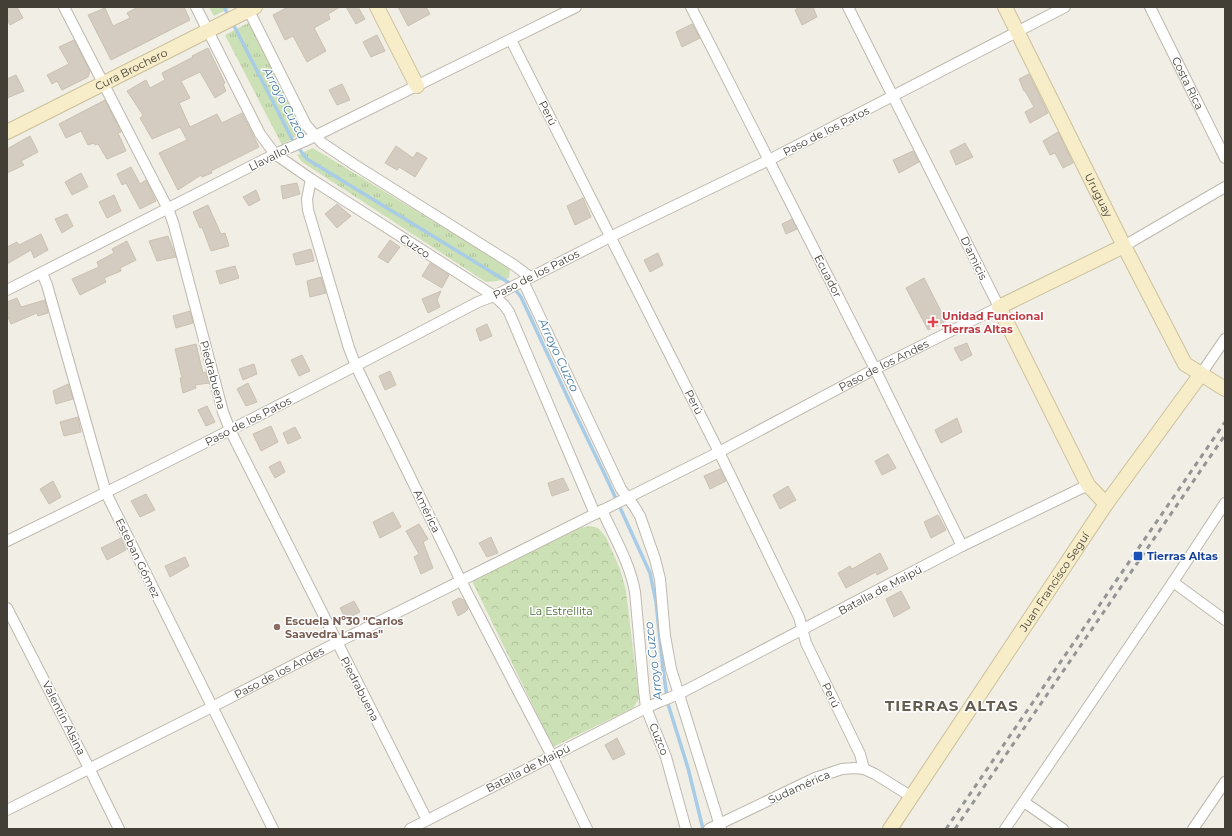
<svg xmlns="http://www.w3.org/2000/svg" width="1232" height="836" font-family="Montserrat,sans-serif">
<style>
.grass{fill:url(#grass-tufts)}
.park{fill:url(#park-crowns)}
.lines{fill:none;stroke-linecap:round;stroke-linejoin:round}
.stream{stroke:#a9cce6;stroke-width:3.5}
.building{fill:#d4ccc0;stroke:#cbc1b1}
.street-casing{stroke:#beb8ad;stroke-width:12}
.secondary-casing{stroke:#cbc09b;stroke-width:16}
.street{stroke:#fff;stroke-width:10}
.secondary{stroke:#f7edc9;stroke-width:14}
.rail{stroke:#949494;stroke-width:3;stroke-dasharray:5 5;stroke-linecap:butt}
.health-dot{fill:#e0444e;stroke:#fff;stroke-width:1.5}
.transit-dot{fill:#1a4fb4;stroke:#fff;stroke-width:1.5}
.education-dot{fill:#8d6e63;stroke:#fff;stroke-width:1.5}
.labels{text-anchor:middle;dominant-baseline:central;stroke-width:3;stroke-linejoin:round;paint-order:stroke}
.street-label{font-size:11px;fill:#433e36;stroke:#fff}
.health-label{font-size:11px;font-weight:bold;fill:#be3a42;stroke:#fff;text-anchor:start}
.transit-label{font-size:11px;font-weight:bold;fill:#164399;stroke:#fff;text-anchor:start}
.park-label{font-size:11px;fill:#466d31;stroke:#fff}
.education-label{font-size:11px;font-weight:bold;fill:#785e54;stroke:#fff;text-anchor:start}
.water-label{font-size:12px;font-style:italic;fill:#3d75a1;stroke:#fff}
.district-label{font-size:15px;font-weight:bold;letter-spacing:1px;fill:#645c4f;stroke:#fff}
</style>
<defs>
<pattern id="grass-tufts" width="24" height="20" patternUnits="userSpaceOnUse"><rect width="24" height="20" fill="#cbe0b4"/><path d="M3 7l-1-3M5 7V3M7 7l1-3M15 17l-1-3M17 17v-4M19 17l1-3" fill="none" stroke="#b0c19b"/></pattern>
<pattern id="park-crowns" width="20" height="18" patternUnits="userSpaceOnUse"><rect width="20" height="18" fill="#cbe0b4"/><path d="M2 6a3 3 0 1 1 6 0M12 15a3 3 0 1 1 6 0" fill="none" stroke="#b0c19b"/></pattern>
</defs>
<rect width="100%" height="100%" fill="#f1eee6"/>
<path class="grass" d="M209,7H232L214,16Z
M250,22L304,131L282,145L225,35Z
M313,148L510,268L509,278L497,281L486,282L302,162L297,155Z"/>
<path class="park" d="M591,526L598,528L606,537L620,569L626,591L639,699L633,708L553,747L472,581L579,528Z"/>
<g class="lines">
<path class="stream" d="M224,7L229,17
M232,22L293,141L307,159L511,284L521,297L573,409L606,477L650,573L656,602L663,669L668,704L688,768L703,829"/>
</g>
<path class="building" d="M7,7H17L23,18L10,25L7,19Z
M138,7H184L190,20L111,60L88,15L105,8L113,26L130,18L127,13Z
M288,7H340L328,14L330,19L314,28L326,51L307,62L293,36L285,40L273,15Z
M346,7H358L365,19L356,24Z
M398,7H426L430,14L408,26Z
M800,7H813L817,17L802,25L795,10Z
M692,24L700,38L682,47L676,32Z
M377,35L385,51L371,57L363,42Z
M74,40L90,71L88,77L62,90L57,81L52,84L47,75L69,64L59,47Z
M208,48L225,83L223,84L226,91L215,98L200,72L181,81L190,98L179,103L190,127L217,114L222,123L242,113L259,147L211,171L212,173L202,177L201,175L178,190L159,153L187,140L180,127L152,139L140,118L143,115L127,91L146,80L150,88L165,80L162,73L193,57L192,56Z
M1029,74L1048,113L1030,123L1025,112L1034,107L1025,91H1024L1019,79Z
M16,75L24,91L7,98V79Z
M342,84L350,100L337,105L329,90Z
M105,100L121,132L118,133L126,151L107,159L98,144L95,145L94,143L88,145L81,131L66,138L59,124Z
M1058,132L1073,163L1063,168L1055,153L1050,155L1043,141Z
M30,136L38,152L21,161L24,165L7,173V149Z
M965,143L973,157L956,165L950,151Z
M396,146L413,158L417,152L427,158L415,177L399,167L397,170L385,163Z
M913,151L919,162L899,173L893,160Z
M131,167L140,184L146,180L156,201L140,209L126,183L122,185L117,174Z
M81,173L88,187L72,195L65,182Z
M297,183L300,194L283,199L281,186Z
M256,190L260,200L249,206L243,197Z
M114,195L121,211L107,218L99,202Z
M583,198L591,217L575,225L567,206Z
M337,204L351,216L337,228L325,214Z
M208,205L221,234L225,233L229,246L211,251L202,227L200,228L193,212Z
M67,214L73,226L62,233L55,219Z
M792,219L797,229L786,234L782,224Z
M41,234L48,250L34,258L31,250L7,264V247L17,242L19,245Z
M168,236L176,257L157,261L149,241Z
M390,240L400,247L388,263L378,257Z
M127,241L136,260L120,268L121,271L104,278L106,282L80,295L72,279L99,267L97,262L114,253L112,249Z
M311,249L314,261L296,265L293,254Z
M658,253L663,265L650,272L644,260Z
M430,263L449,275L442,288L422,276Z
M235,266L239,278L220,284L216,271Z
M321,277L326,293L310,297L307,281Z
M924,278L946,321L928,330L906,288Z
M441,291L437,300L440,307L428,313L422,299Z
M17,298L21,307L45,300L48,313L38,316L37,313L11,324L7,315V302Z
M190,311L193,323L176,328L173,316Z
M487,324L492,336L480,341L476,329Z
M967,343L972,355L961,361L954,348Z
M196,344L203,373L206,372L209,383L195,385L196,388L183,393L180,378H182L175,349Z
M302,355L310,371L299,376L291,360Z
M254,364L257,374L243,380L239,369Z
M390,371L396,385L385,390L379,376Z
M248,383L257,402L246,406L237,389Z
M68,384L73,399L56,404L53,391Z
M207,406L215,422L206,426L198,410Z
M78,417L81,432L64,436L60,422Z
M957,418L962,432L941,443L935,430Z
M271,426L278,442L261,451L253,434Z
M295,427L301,438L288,444L283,433Z
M888,454L896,468L882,475L875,461Z
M280,461L285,472L275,478L269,467Z
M720,469L726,481L710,489L704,476Z
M563,478L569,490L552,496L548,483Z
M53,481L61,497L49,504L40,489Z
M788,486L796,500L780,509L773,495Z
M146,494L155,510L140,517L131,501Z
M393,512L401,527L380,538L373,522Z
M938,515L946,530L931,538L924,522Z
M419,524L428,539L423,542L433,568L421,574L414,557L419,554L406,531Z
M491,537L498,553L487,557L479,543Z
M121,538L126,550L107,560L101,548Z
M880,553L888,569L877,575L876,572L846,588L838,573L850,566L852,569Z
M185,557L189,566L170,577L165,566Z
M901,591L910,608L894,617L886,599Z
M459,598L464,600L468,609L465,612L458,616L452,602Z
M354,601L360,612L346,619L340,608Z
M617,738L625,754L613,760L605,745Z"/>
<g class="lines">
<defs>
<g id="street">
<path d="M64,7L168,209L173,222L223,412L230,430L427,820"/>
<path d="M196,7L260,134L275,154L311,179L494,296L504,305L509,312L595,514"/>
<path d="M247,7L306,125L322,143L355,165L514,265L530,277"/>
<path d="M691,7L875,369L962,546"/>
<path id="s1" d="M1150,7L1225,158"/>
<path d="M511,40L719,452L799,617L806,643L860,754L864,769"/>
<path d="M311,179L307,199L308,210L349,348L356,366L461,581L552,756L587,829"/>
<path d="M1124,246L1225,187"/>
<path d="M42,273L47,285L106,493L273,829"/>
<path d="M523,281L621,489L634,506L640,516L655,559L660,579L665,636L671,669L721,829"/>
<path d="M7,290L275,154L305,141L576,7"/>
<path d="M1201,374L1225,339"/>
<path d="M602,510C614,537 630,563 635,592L644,691L646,708L666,757L686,829"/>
<path d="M7,541C165,464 322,384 478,302L494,296L610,237L769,160L1065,7"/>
<path d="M1173,582L1225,620"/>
<path d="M7,608L89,768L119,829"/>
<path d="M1024,802L1063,829"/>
<path id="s2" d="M7,810L212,707L336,643L627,498L719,452L875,369L999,307L848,7"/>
<path d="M410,829L646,708L659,702L679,694L962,546L1088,485"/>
<path d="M709,829L815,778L842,769L854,768L864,769L875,774L912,797"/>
<path d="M1005,829L1173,582L1225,503"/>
<path d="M1193,829L1225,782"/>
</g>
<g id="secondary">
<path d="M377,7L417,86"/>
<path id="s3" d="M1005,7L1124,246L1185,364L1225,389"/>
<path id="s4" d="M7,132L255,7"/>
<path d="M1106,504L1088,485L999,307L1124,246"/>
<path id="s5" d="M890,829L1106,504L1201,374"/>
</g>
</defs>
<use href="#street" class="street-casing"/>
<use href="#secondary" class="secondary-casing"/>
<use href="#street" class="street"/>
<use href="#secondary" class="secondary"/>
<path class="rail" d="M946,829L1225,422
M955,829L1225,435"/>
</g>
<path class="health-dot" d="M931 316h4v4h4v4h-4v4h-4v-4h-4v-4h4z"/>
<rect class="transit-dot" x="1133" y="551" width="10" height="10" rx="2"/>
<circle class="education-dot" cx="277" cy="627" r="4"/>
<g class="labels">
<g class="street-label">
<text stroke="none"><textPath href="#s4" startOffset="139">Cura Brochero</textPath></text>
<text stroke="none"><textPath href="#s1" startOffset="85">Costa Rica</textPath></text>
<text transform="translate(548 113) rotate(63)">Perú</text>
<text transform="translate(826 131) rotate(-27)">Paso de los Patos</text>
<text transform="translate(269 158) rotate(-26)">Llavallol</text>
<text stroke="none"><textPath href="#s3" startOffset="210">Uruguay</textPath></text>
<text transform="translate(415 246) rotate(33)">Cuzco</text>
<text transform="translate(974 258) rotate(64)">D'amicis</text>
<text transform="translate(536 274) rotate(-27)">Paso de los Patos</text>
<text transform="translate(828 276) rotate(63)">Ecuador</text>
<text stroke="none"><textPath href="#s2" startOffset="983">Paso de los Andes</textPath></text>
<text transform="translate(213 375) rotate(75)">Piedrabuena</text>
<text transform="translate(694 402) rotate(63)">Perú</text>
<text transform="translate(248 421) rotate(-27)">Paso de los Patos</text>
<text transform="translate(427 511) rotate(64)">América</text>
<text transform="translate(138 558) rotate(64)">Esteban Gómez</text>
<text stroke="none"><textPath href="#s5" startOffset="297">Juan Francisco Seguí</textPath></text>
<text transform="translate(880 590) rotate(-28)">Batalla de Maipú</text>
<text stroke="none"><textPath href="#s2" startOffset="305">Paso de los Andes</textPath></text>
<text transform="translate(360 689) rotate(63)">Piedrabuena</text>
<text transform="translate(831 695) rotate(64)">Perú</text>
<text transform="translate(64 718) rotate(63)">Valentín Alsina</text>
<text transform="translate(659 739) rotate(68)">Cuzco</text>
<text transform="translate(528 768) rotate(-27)">Batalla de Maipú</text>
<text transform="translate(799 787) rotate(-24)">Sudamérica</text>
</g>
<g class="health-label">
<text x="942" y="316">Unidad Funcional<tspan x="942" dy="13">Tierras Altas</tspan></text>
</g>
<g class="transit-label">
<text x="1147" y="556">Tierras Altas</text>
</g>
<g class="park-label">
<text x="561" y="611">La Estrellita</text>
</g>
<g class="education-label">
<text x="285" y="621">Escuela Nº30 "Carlos<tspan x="285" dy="13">Saavedra Lamas"</tspan></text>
</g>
<g class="water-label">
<text transform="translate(285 103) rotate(62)">Arroyo Cuzco</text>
<text transform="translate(559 355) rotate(65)">Arroyo Cuzco</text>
<text transform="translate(653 661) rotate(-97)">Arroyo Cuzco</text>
</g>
<g class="district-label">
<text x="952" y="705">TIERRAS ALTAS</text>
</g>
</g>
<rect width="1232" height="836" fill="none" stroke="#433e36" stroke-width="16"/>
</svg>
